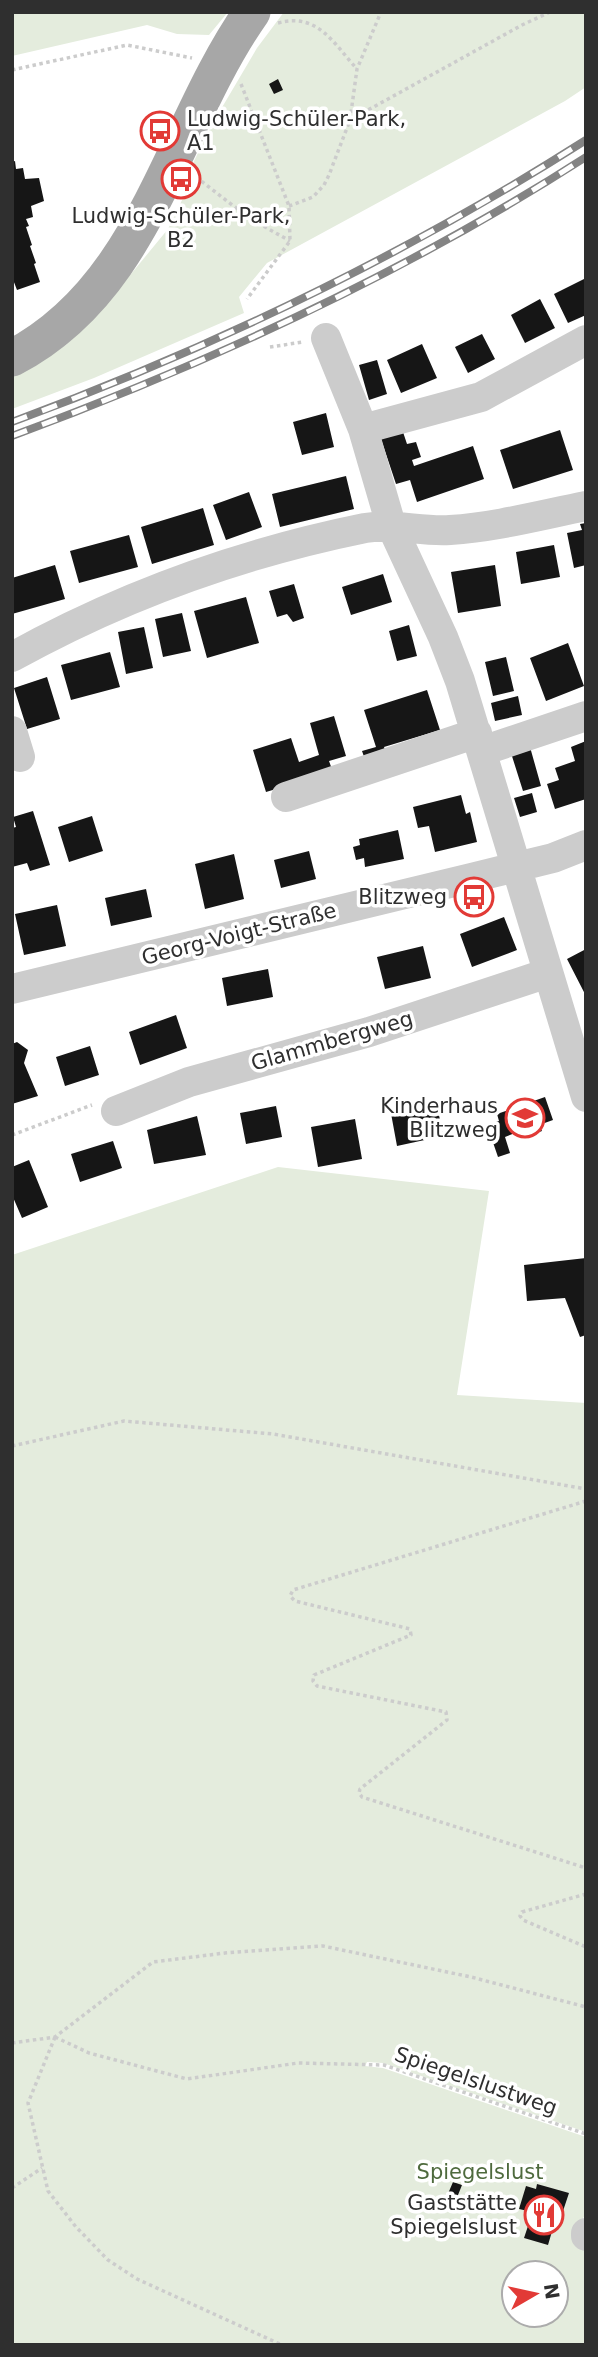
<svg xmlns="http://www.w3.org/2000/svg" width="598" height="2357" font-family="'DejaVu Sans',sans-serif">
<style>
.green{fill:#e4ecdd;fill-rule:evenodd}
.building{fill:#161616}
.lines{fill:none;stroke-linecap:round;stroke-linejoin:round}
.path{stroke:#ccc;stroke-width:3.5;stroke-dasharray:3.5 3.5;stroke-linecap:butt}
.minor{stroke:#ccc;stroke-width:30}
.major{stroke:#a7a7a7;stroke-width:37}
.rail-casing{stroke:#848484;stroke-width:8}
.rail{stroke:#fff;stroke-width:5;stroke-dasharray:16;stroke-linecap:butt}
.labels{text-anchor:middle;dominant-baseline:central;stroke-width:7;stroke-linejoin:round;paint-order:stroke}
.poi-label{font-size:21px;fill:#2f2f2f;stroke:#fff;text-anchor:end}
.street-label{font-size:21px;fill:#2f2f2f;stroke:#fff}
.park-label{font-size:21px;fill:#4e6a3d;stroke:#fff}
</style>
<rect width="100%" height="100%" fill="#fff"/>
<path class="green" d="M12,12H228L209,35L177,34L147,25L12,56Z
M284,12H586V87L565,101L267,263L239,297L244,313L94,378L12,409V372L66,345L117,283L131,274L168,229L184,196L191,167L214,121L257,48Z
M278,1167L489,1191L457,1395L586,1403V2132L383,2063L367,2062L365,2066L383,2068L586,2137V2212L573,2241L586,2245V2345H12V1255ZM514,2273H556V2315H514Z"/>
<path class="building" d="M278,79L283,90L274,94L269,84Z
M15,161L16,169L23,168L25,179L39,178L44,201L31,206L33,217L26,219L29,226L26,227L32,245L30,246L36,263L34,264L40,282L17,290L12,277V162Z
M586,278V315L568,323L554,294Z
M540,299L555,328L525,343L511,315Z
M482,334L495,359L468,373L455,347Z
M422,344L437,378L401,393L387,360Z
M377,360L387,394L369,400L359,365Z
M326,413L334,447L302,455L293,422Z
M560,430L573,470L513,489L500,450Z
M403,432L407,444L416,442L421,457L412,460L414,466L473,446L484,479L417,502L410,480L396,484L381,439Z
M346,476L354,509L280,527L272,494Z
M249,492L262,527L226,540L213,505Z
M203,508L214,545L152,564L141,527Z
M586,523V565L574,568L567,533L582,530L580,524Z
M129,535L138,567L79,583L70,551Z
M554,545L560,577L521,584L516,552Z
M55,565L65,599L12,614V578Z
M495,565L501,606L458,613L451,572Z
M383,574L392,602L351,615L342,587Z
M294,584L304,618L293,622L287,614L277,617L269,591Z
M246,597L259,643L207,658L194,611Z
M182,613L191,651L163,657L155,619Z
M409,625L417,656L397,661L389,631Z
M144,627L153,668L126,674L118,632Z
M568,643L584,686L546,701L530,658Z
M110,652L120,687L71,700L61,665Z
M506,657L514,691L493,696L485,662Z
M47,677L60,719L27,729L14,688Z
M427,690L440,730L384,747L388,758L367,765L362,751L376,747L364,710Z
M518,696L522,715L495,721L491,703Z
M334,716L346,756L329,761L333,772L266,792L253,750L291,738L299,762L319,755L310,723Z
M586,741V799L555,809L547,784L559,780L555,768L575,761L571,747Z
M530,747L541,786L523,791L511,753Z
M532,793L537,812L520,817L514,798Z
M461,795L466,814L470,812L477,842L435,852L429,826L418,828L413,807Z
M33,811L50,865L30,871L27,863L12,867V828L16,827L13,817Z
M92,816L103,851L69,862L58,827Z
M398,830L404,859L365,867L364,858L356,860L353,847L360,845L359,839Z
M309,851L316,879L281,888L274,860Z
M234,854L244,899L205,909L195,864Z
M146,889L152,917L111,926L105,898Z
M57,905L66,946L24,955L15,914Z
M504,917L517,950L472,967L460,934Z
M423,946L431,978L385,989L377,957Z
M586,949V996L567,959Z
M268,969L273,997L227,1006L222,978Z
M176,1015L187,1048L140,1065L129,1032Z
M17,1042L28,1050L24,1063L38,1096L12,1104V1044Z
M90,1046L99,1075L65,1086L56,1057Z
M545,1097L553,1120L539,1125L542,1131L528,1136L525,1129L505,1137L510,1153L498,1157L487,1125L499,1121L497,1114Z
M436,1099L443,1136L397,1146L390,1108Z
M276,1106L282,1137L246,1144L240,1113Z
M197,1116L206,1155L154,1164L147,1130Z
M355,1119L362,1159L318,1167L311,1127Z
M113,1141L122,1168L80,1182L71,1154Z
M29,1160L48,1207L22,1218L12,1195V1167Z
M586,1258V1335L580,1337L565,1298L527,1301L524,1265Z
M453,2182L462,2185L456,2200L447,2196Z
M537,2184L569,2193L557,2229L553,2228L548,2245L524,2238L530,2220L525,2219L528,2211L519,2209L526,2186L536,2189Z"/>
<g class="lines">
<path class="path" d="M278,23C318,12 334,44 357,69
M12,70L127,45L192,58
M241,84L289,206L290,241L247,299
M350,120L522,25L550,12
M196,177L249,218L290,241
M289,206L313,197L324,185L329,175L350,120L357,69L381,12
M270,347L303,342
M12,1135L92,1105
M12,1446L124,1421L273,1434L586,1489
M586,1501L293,1590L290,1596L295,1601L410,1629L411,1635L314,1675L313,1681L317,1686L446,1712L447,1720L360,1789L359,1793L362,1797L586,1868
M586,1894L522,1912L520,1916L523,1920L586,1947
M55,2037L89,2053L187,2079L298,2063L384,2065L586,2134
M55,2037L28,2103L48,2191L76,2227L108,2260L137,2279L282,2345
M12,2043L55,2037L153,1962L225,1953L323,1946L471,1977L586,2007
M12,2188L42,2168"/>
<path class="minor" d="M326,338L363,429L391,525L443,637L460,681L586,1097
M363,429L481,397L586,340
M12,657C122,596 242,553 365,528C394,523 421,532 450,530C496,527 541,515 586,506
M12,731L20,757
M482,751L586,716
M286,797L477,733
M12,989L471,878L553,858L586,845
M116,1111L189,1082L369,1032L548,973
M586,2233V2236"/>
<path class="major" d="M12,358C147,288 171,127 252,12"/>
<defs>
<path id="rail" d="M12,422C213,348 405,255 586,140
M12,436C212,362 407,272 586,157"/>
</defs>
<use href="#rail" class="rail-casing"/>
<use href="#rail" class="rail"/>
</g>
<defs>
<symbol id="bus-ring" viewBox="-11 -11 22 22"><circle r="9.5" fill="#fff" stroke="#e23a36" stroke-width="1.5"/><path d="M-5-6H5V4H4V6H2V4H-2V6H-4V4H-5ZM-3.5-4V0h7V-4ZM-3.5 1.2v1.5H-2V1.2ZM2 1.2v1.5H3.5V1.2Z" fill="#e23a36"/></symbol>
<symbol id="school-ring" viewBox="-11 -11 22 22"><circle r="9.5" fill="#fff" stroke="#e23a36" stroke-width="1.5"/><path d="M0-5L7-2L0 1L-7-2ZM-4 1L0 2.5L4 1V4Q0 6-4 4Z" fill="#e23a36"/></symbol>
<symbol id="restaurant-ring" viewBox="-11 -11 22 22"><circle r="9.5" fill="#fff" stroke="#e23a36" stroke-width="1.5"/><path d="M-5-6h1v4h1v-4h1v4h1v-4h1v5L-1.5 .5V6h-2V.5L-5-1ZM5-6V6H3V1.5H1.5Q1.5-4 5-6Z" fill="#e23a36"/></symbol>
</defs>
<g fill-rule="evenodd">
<use href="#bus-ring" x="138" y="109" width="44" height="44"/>
<use href="#bus-ring" x="159" y="157" width="44" height="44"/>
<use href="#bus-ring" x="452" y="875" width="44" height="44"/>
<use href="#school-ring" x="503" y="1096" width="44" height="44"/>
<use href="#restaurant-ring" x="522" y="2193" width="44" height="44"/>
</g>
<g class="labels">
<g class="poi-label">
<text x="187" y="119" text-anchor="start">Ludwig-Schüler-Park,<tspan x="187" dy="24">A1</tspan></text>
<text x="181" y="216" text-anchor="middle">Ludwig-Schüler-Park,<tspan x="181" dy="24">B2</tspan></text>
<text x="447" y="897">Blitzweg</text>
<text x="498" y="1106">Kinderhaus<tspan x="498" dy="24">Blitzweg</tspan></text>
<text x="517" y="2203">Gaststätte<tspan x="517" dy="24">Spiegelslust</tspan></text>
</g>
<g class="street-label">
<text transform="translate(239 934) rotate(-14)">Georg-Voigt-Straße</text>
<text transform="translate(332 1041) rotate(-16)">Glammbergweg</text>
<text transform="translate(476 2081) rotate(19)">Spiegelslustweg</text>
</g>
<g class="park-label">
<text x="480" y="2172">Spiegelslust</text>
</g>
</g>
<rect width="598" height="2357" fill="none" stroke="#2f2f2f" stroke-width="28"/>
<g transform="translate(535 2294) rotate(81)"><circle r="33" fill="#ffffff" stroke="#acacac" stroke-width="2"/>
<path d="M0-5L12 26L0 18L-12 26Z" fill="#e23a36"/>
<text y="-10" font-size="19" font-weight="bold" text-anchor="middle" fill="#2f2f2f">N</text>
</g>
</svg>
